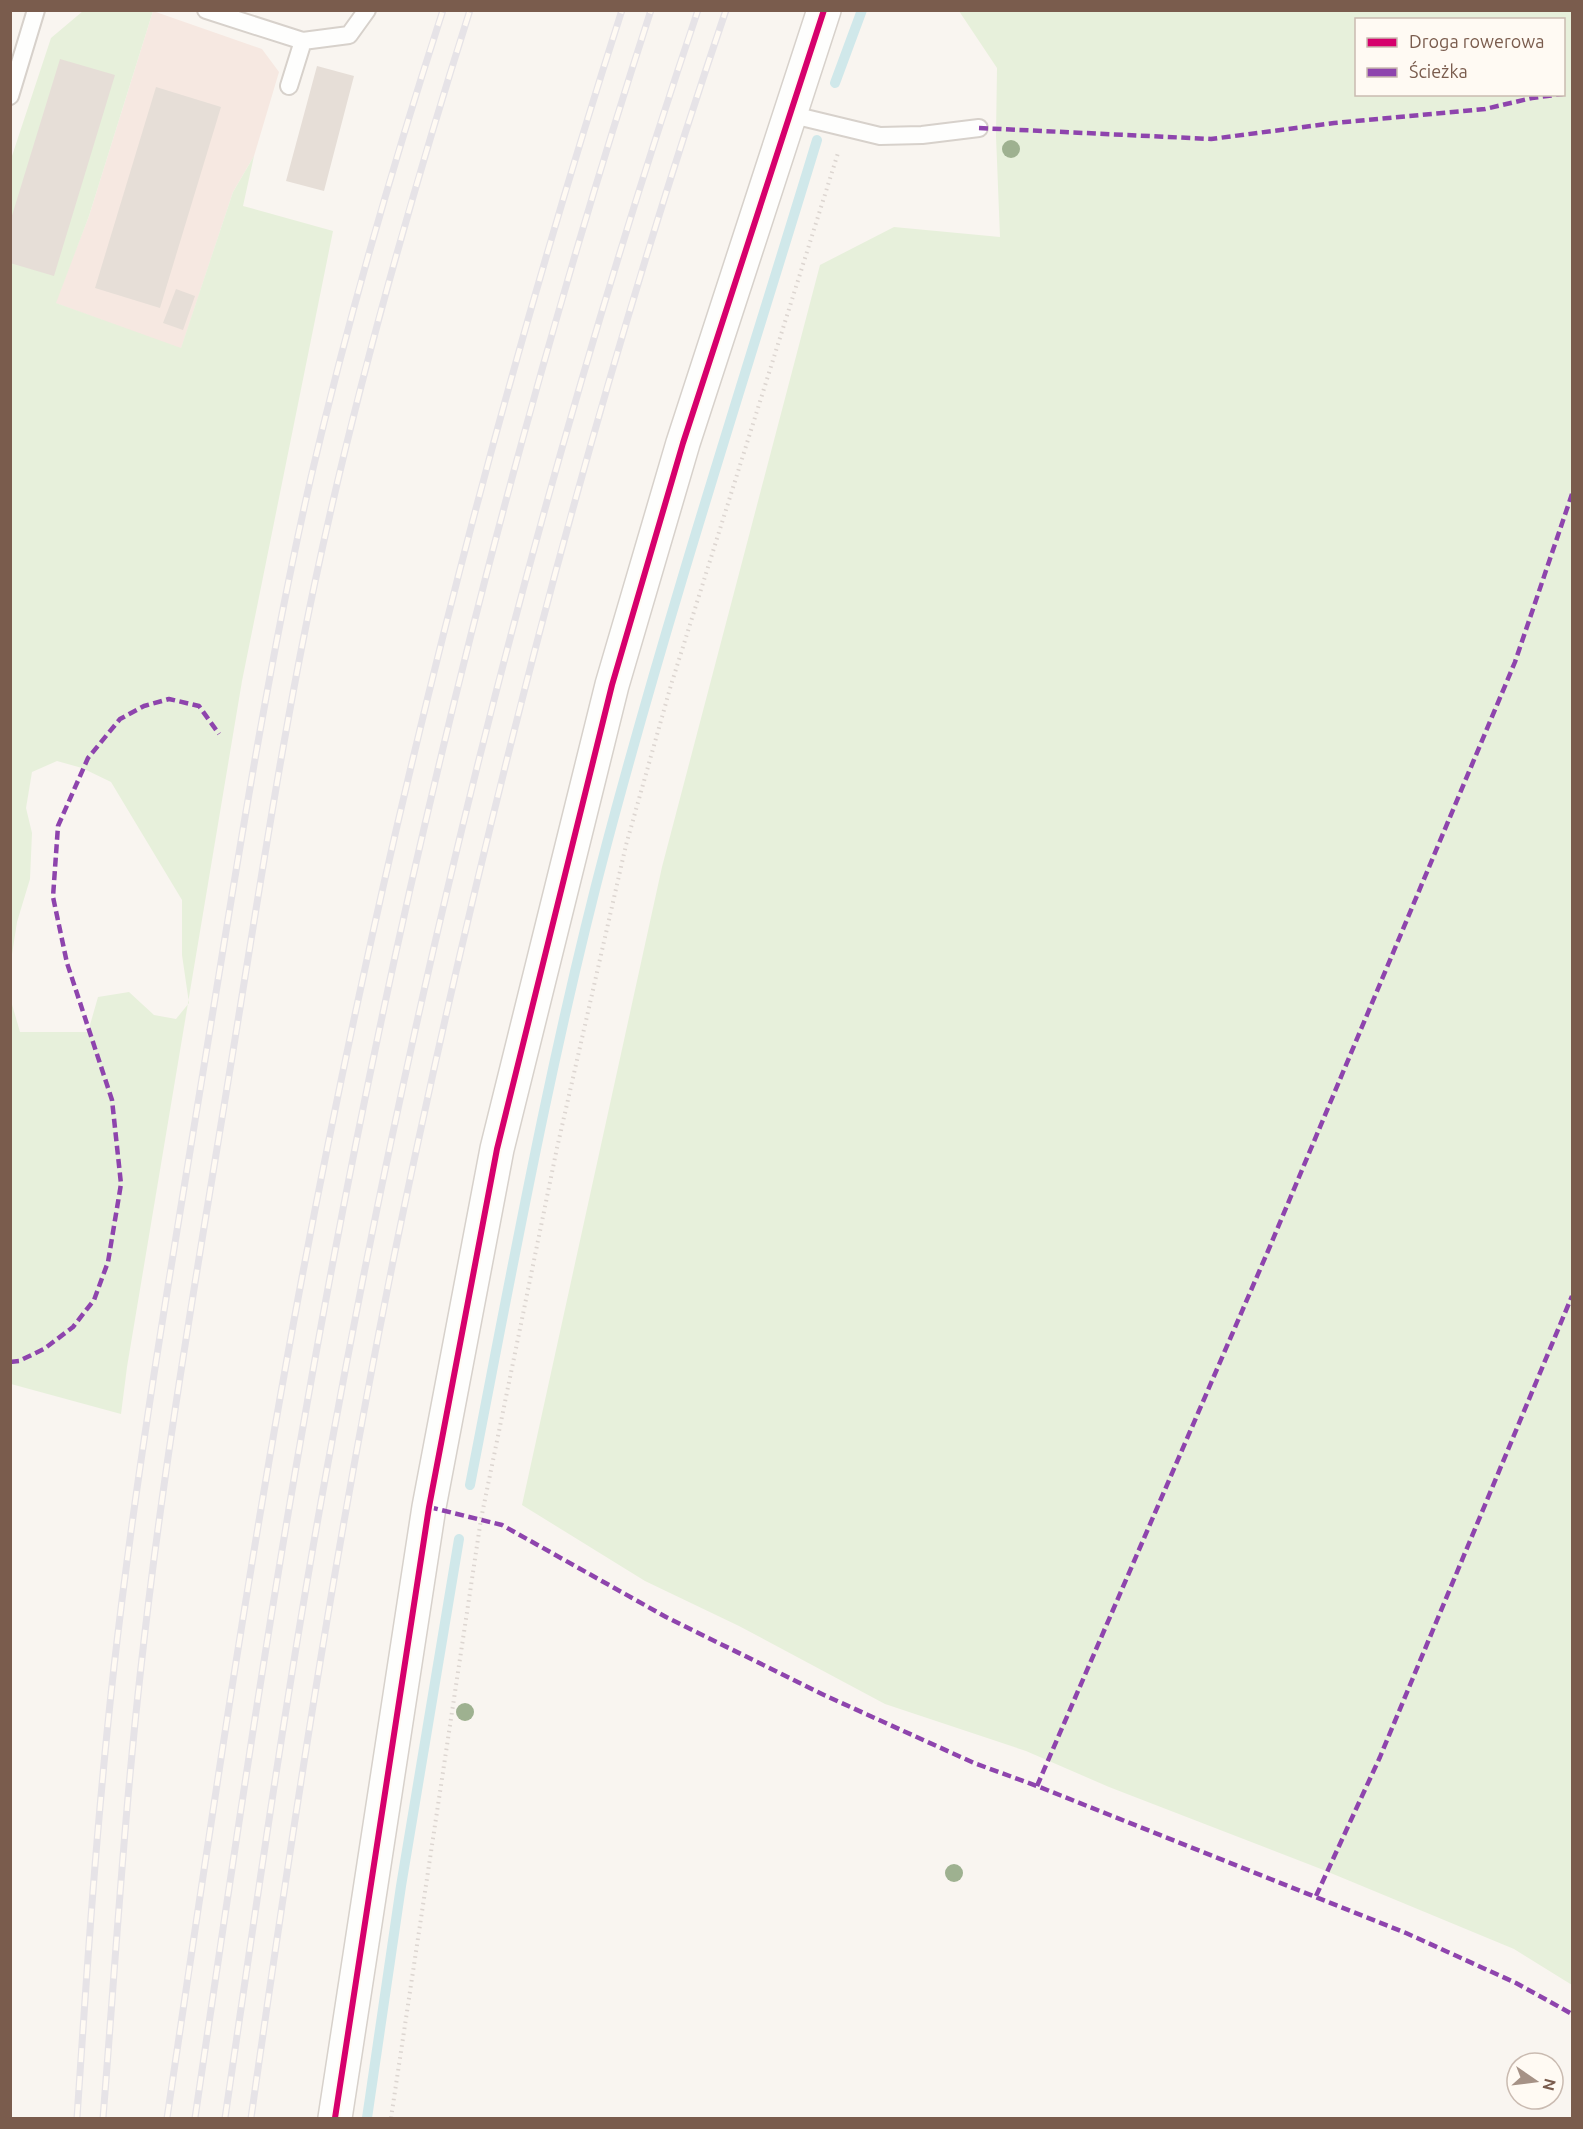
<svg xmlns="http://www.w3.org/2000/svg" width="1583" height="2129" font-family="Ubuntu,sans-serif">
<style>
.commercial{fill:#f6e8e1}
.green{fill:#e7f0db;fill-rule:evenodd}
.lines{fill:none;stroke-linecap:round;stroke-linejoin:round}
.stream{stroke:#d0e8ea;stroke-width:10}
.building{fill:#e6ded7}
.service-casing{stroke:#d7d1cb;stroke-width:20}
.minor-casing{stroke:#d7d1cb;stroke-width:36}
.path{stroke:#dcd5d0;stroke-width:4;stroke-dasharray:1.5 4.5;stroke-linecap:butt}
.service{stroke:#fefefd;stroke-width:16}
.minor{stroke:#fefefd;stroke-width:33}
.rail-casing{stroke:#e6e3e7;stroke-width:7}
.rail{stroke:#fffaf3;stroke-width:4.5;stroke-dasharray:14;stroke-linecap:butt}
.quiet{stroke:#8e44ad;stroke-width:4.5;stroke-dasharray:9 4.5;stroke-linecap:butt}
.cycleway-casing{stroke:#fffaf3;stroke-width:10}
.cycleway{stroke:#d6006c;stroke-width:6}
.tree{fill:#9eb190}
</style>
<rect width="100%" height="100%" fill="#f9f5f0"/>
<path class="commercial" d="M153,11L262,49L279,72L254,156L233,192L181,349L55,303L89,216Z"/>
<path class="green" d="M83,11H153L89,216L56,303L181,348L233,192L254,156L243,206L333,231L242,681L127,1367L121,1414L11,1384V1001L20,1032H88L98,997L129,992L154,1015L176,1019L189,1003L182,955V900L111,782L82,768L57,761L32,772L26,808L32,833L30,879L17,922L11,961V159L51,38Z
M959,11H1572V1985L1514,1949L1321,1869L1109,1787L1026,1751L885,1704L739,1626L645,1581L522,1505L662,867L820,265L894,227L1000,237L996,136L997,68ZM1356,20H1564V94H1356Z"/>
<g class="lines">
<path class="stream" d="M835,83L862,10
M470,1485C512,1270 551,1054 607,843C670,606 746,373 817,140
M367,2118L401,1886L459,1539"/>
</g>
<path class="building" d="M60,59L115,75L54,276L10,263V222Z
M317,66L354,76L324,191L286,181Z
M156,87L221,107L160,308L95,288Z
M176,289L195,296L183,330L163,323Z"/>
<g class="lines">
<defs>
<path id="service" d="M206,10L303,41L289,86
M303,41L349,35L367,10
M10,96L36,10
M793,115L880,136L922,135L979,128"/>
<path id="minor" d="M335,2118L429,1507L497,1149L612,685L683,443L824,10"/>
</defs>
<use href="#service" class="service-casing"/>
<use href="#minor" class="minor-casing"/>
<path class="path" d="M391,2118L481,1519L557,1148L626,845L671,685L838,153"/>
<use href="#service" class="service"/>
<use href="#minor" class="minor"/>
<defs>
<path id="rail" d="M77,2118C87,1968 97,1817 114,1667C137,1464 172,1262 205,1060C237,865 267,670 311,477C348,319 393,164 443,10
M103,2118C115,1968 124,1817 141,1667C164,1457 201,1248 235,1039C260,886 283,733 315,582C356,389 410,199 470,10
M167,2118C209,1836 250,1553 303,1272C384,846 489,423 622,10
M195,2118C236,1839 277,1560 329,1283C409,853 516,426 651,10
M225,2118C257,1900 288,1681 328,1463C417,972 538,484 698,10
M251,2118C298,1788 349,1458 420,1133C502,754 601,377 726,10"/>
</defs>
<use href="#rail" class="rail-casing"/>
<use href="#rail" class="rail"/>
<path class="quiet" d="M979,128L1211,139L1334,123L1485,109L1532,98L1563,94
M10,1362L19,1361L44,1349L73,1327L94,1300L108,1262L121,1184L112,1100L67,963L53,897L58,826L88,758L120,719L144,706L169,699L199,706L219,734
M429,1507L502,1525L666,1617L824,1695L974,1763L1037,1786L1406,1933L1516,1983L1572,2014
M1037,1786L1268,1251L1515,662L1572,494
M1316,1896L1380,1757L1572,1296"/>
<defs>
<path id="cycleway" d="M335,2118L429,1507L497,1149L612,685L683,443L824,10"/>
</defs>
<use href="#cycleway" class="cycleway-casing"/>
<use href="#cycleway" class="cycleway"/>
</g>
<g class="tree">
<circle cx="1011" cy="149" r="9"/>
<circle cx="465" cy="1712" r="9"/>
<circle cx="954" cy="1873" r="9"/>
</g>
<rect width="1583" height="2129" fill="none" stroke="#7a5c4d" stroke-width="24"/>
<rect x="1355" y="18" width="210" height="78" fill="#fffaf3" stroke="#cabbb1" stroke-width="1.5"/>
<rect x="1367" y="38" width="30" height="9" fill="#d6006c" stroke="#cabbb1" stroke-width="1.5"/>
<text x="1409" y="48" font-size="18" fill="#7a5c4d">Droga rowerowa</text>
<rect x="1367" y="68" width="30" height="9" fill="#8e44ad" stroke="#cabbb1" stroke-width="1.5"/>
<text x="1409" y="78" font-size="18" fill="#7a5c4d">Ścieżka</text>
<g transform="translate(1535 2081) rotate(104)"><circle r="28" fill="#fffaf3" stroke="#cabbb1" stroke-width="1.5"/>
<path d="M0-4.5L10 22L0 15L-10 22Z" fill="#a69286"/>
<text y="-9" font-size="16" font-weight="bold" text-anchor="middle" fill="#7a5c4d">N</text>
</g>
</svg>
